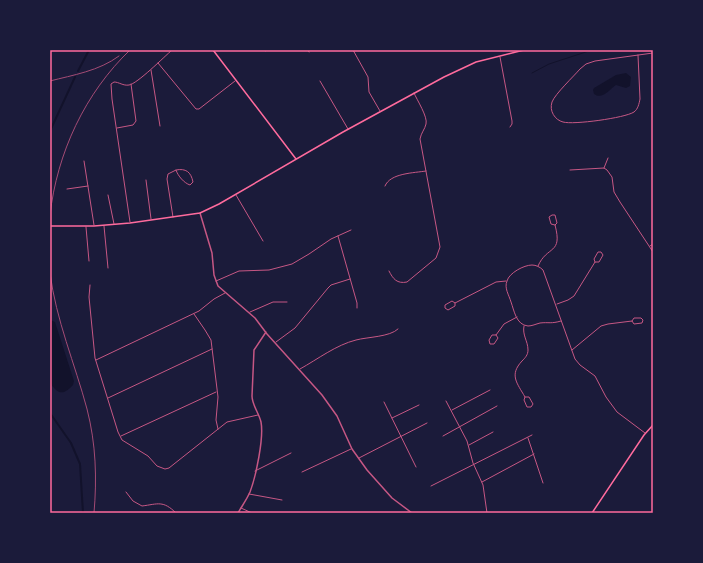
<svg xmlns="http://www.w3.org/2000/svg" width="703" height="563" font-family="'Exo 2',sans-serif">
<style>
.water{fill:#12122b}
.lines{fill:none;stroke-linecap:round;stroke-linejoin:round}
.stream{stroke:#12122b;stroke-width:1}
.canal{stroke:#12122b;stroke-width:2}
.minor{stroke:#c65784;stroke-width:1}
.tertiary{stroke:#c65784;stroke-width:1.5}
.secondary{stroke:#ff6b9d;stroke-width:1.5}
.rail{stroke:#a44b75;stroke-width:1}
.neatline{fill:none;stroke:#ff6b9d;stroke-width:1.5}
</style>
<rect width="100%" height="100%" fill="#1b1b3a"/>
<path class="water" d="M626,73L631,77L630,86L626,88L616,85C609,90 602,100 594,94L593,90L594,88L616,75Z
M50,320L55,322L74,381L73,385C63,396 58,394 50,383Z"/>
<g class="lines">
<path class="stream" d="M532,73L549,64L592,50"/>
<path class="canal" d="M78,71L89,50
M50,131L75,77
M50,413L71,443L80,464L83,513"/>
<path class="minor" d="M308,50L309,52
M353,50L368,77L369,92L380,111
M266,51L267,50
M638,55L640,99C639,104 638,109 634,112C625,118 573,125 563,122C555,120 549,111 552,102C555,94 574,76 580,69L586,64L595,61L653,53
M500,57L512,121V124L510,127
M158,63L196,109H199L235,81
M151,70L160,126
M320,81L348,129
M117,128L133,125L136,121L131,84
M84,161L94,225
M604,168L608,158
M570,170L604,168L607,170L612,177L614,192L620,202L653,252
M146,180L151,219
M385,186C390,173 414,173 426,171
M67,189L88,186
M108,195L114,224
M236,195L263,241
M173,217L167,179L168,174L176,170C178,176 184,183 190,185L193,182C191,172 186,168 176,170
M130,222L112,99L111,84L114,82C119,82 123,86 129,85C137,84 164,57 172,50
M104,226L108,268
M86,227L89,261
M338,236L357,303V308
M650,246L653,244
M538,266C547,245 563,255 555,225L557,223L555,215H552L549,217L551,224L555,225
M389,271C393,279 397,284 407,282L436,258L440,247L420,139C421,133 425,129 426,124C428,117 417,100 414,93
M216,281L239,271L269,270L292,264L309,254L331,239L351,230
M90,285L89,297L95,358L118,432L122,440L148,456L157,466L165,469L169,468L174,464L227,422L258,415
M455,303V306L448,310L445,308V305L452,301L455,303L496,282L506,281
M557,304L568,300L574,296L595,262H599L603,255L601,252H598L594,259L595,262
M250,312L273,302H287
M194,314L205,330L211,340L218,397L216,420L218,429
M561,321C551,324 549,322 540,323C536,324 532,326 528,326C516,325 514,310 511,302C509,295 504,288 507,281C509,273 524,265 532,265C536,265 540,267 543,270L575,359L580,365L595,376L606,397L617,412L645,433
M524,326C522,335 528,341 528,350C528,355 525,358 522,361C509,375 517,383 525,397L524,400L527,407H531L533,404L529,397H525
M496,335L498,338L494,344H490L489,340L492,335H496L504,324L517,317
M276,342L295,328L328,288L331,285L350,279
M572,350L601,326L608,324L632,321L634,324L642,323L643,320L641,318H634L632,321
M96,360L199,311L214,299L225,293
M300,369C318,359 336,345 356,340C367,337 390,337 398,329
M108,398L212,349
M446,401L467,441L473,463L483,485L487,513
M384,402L416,467
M452,410L490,390
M392,418L419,405
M121,436L216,392
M443,436L497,406
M528,438L543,483
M469,445L493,432
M359,458L427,423
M255,471L291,453
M302,472L351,449
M482,482L534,454
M431,486L532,435
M126,492L133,501L142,506C158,504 163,500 176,513
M249,494L282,500
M241,508L252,513"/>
<path class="tertiary" d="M200,213L212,253L214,275L218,286L255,318L267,334L322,395L337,416L352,449L367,470L392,498L412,513
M238,513C242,506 247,499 250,492C256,476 264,438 261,422C259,413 252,405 252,396L254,350L266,332"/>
<path class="secondary" d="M213,50L296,159
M50,226H94L130,223L200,213L219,204L343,132L444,77L476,62L524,50
M592,513L644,435L653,425"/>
<path class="rail" d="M50,81C73,75 99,71 119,56
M50,215C57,153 85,93 130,50
M50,273C56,320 75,364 87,409C96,444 97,478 94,513"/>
</g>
<rect width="703" height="563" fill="none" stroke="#1b1b3a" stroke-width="102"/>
<rect x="51" y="51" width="601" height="461" class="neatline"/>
</svg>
